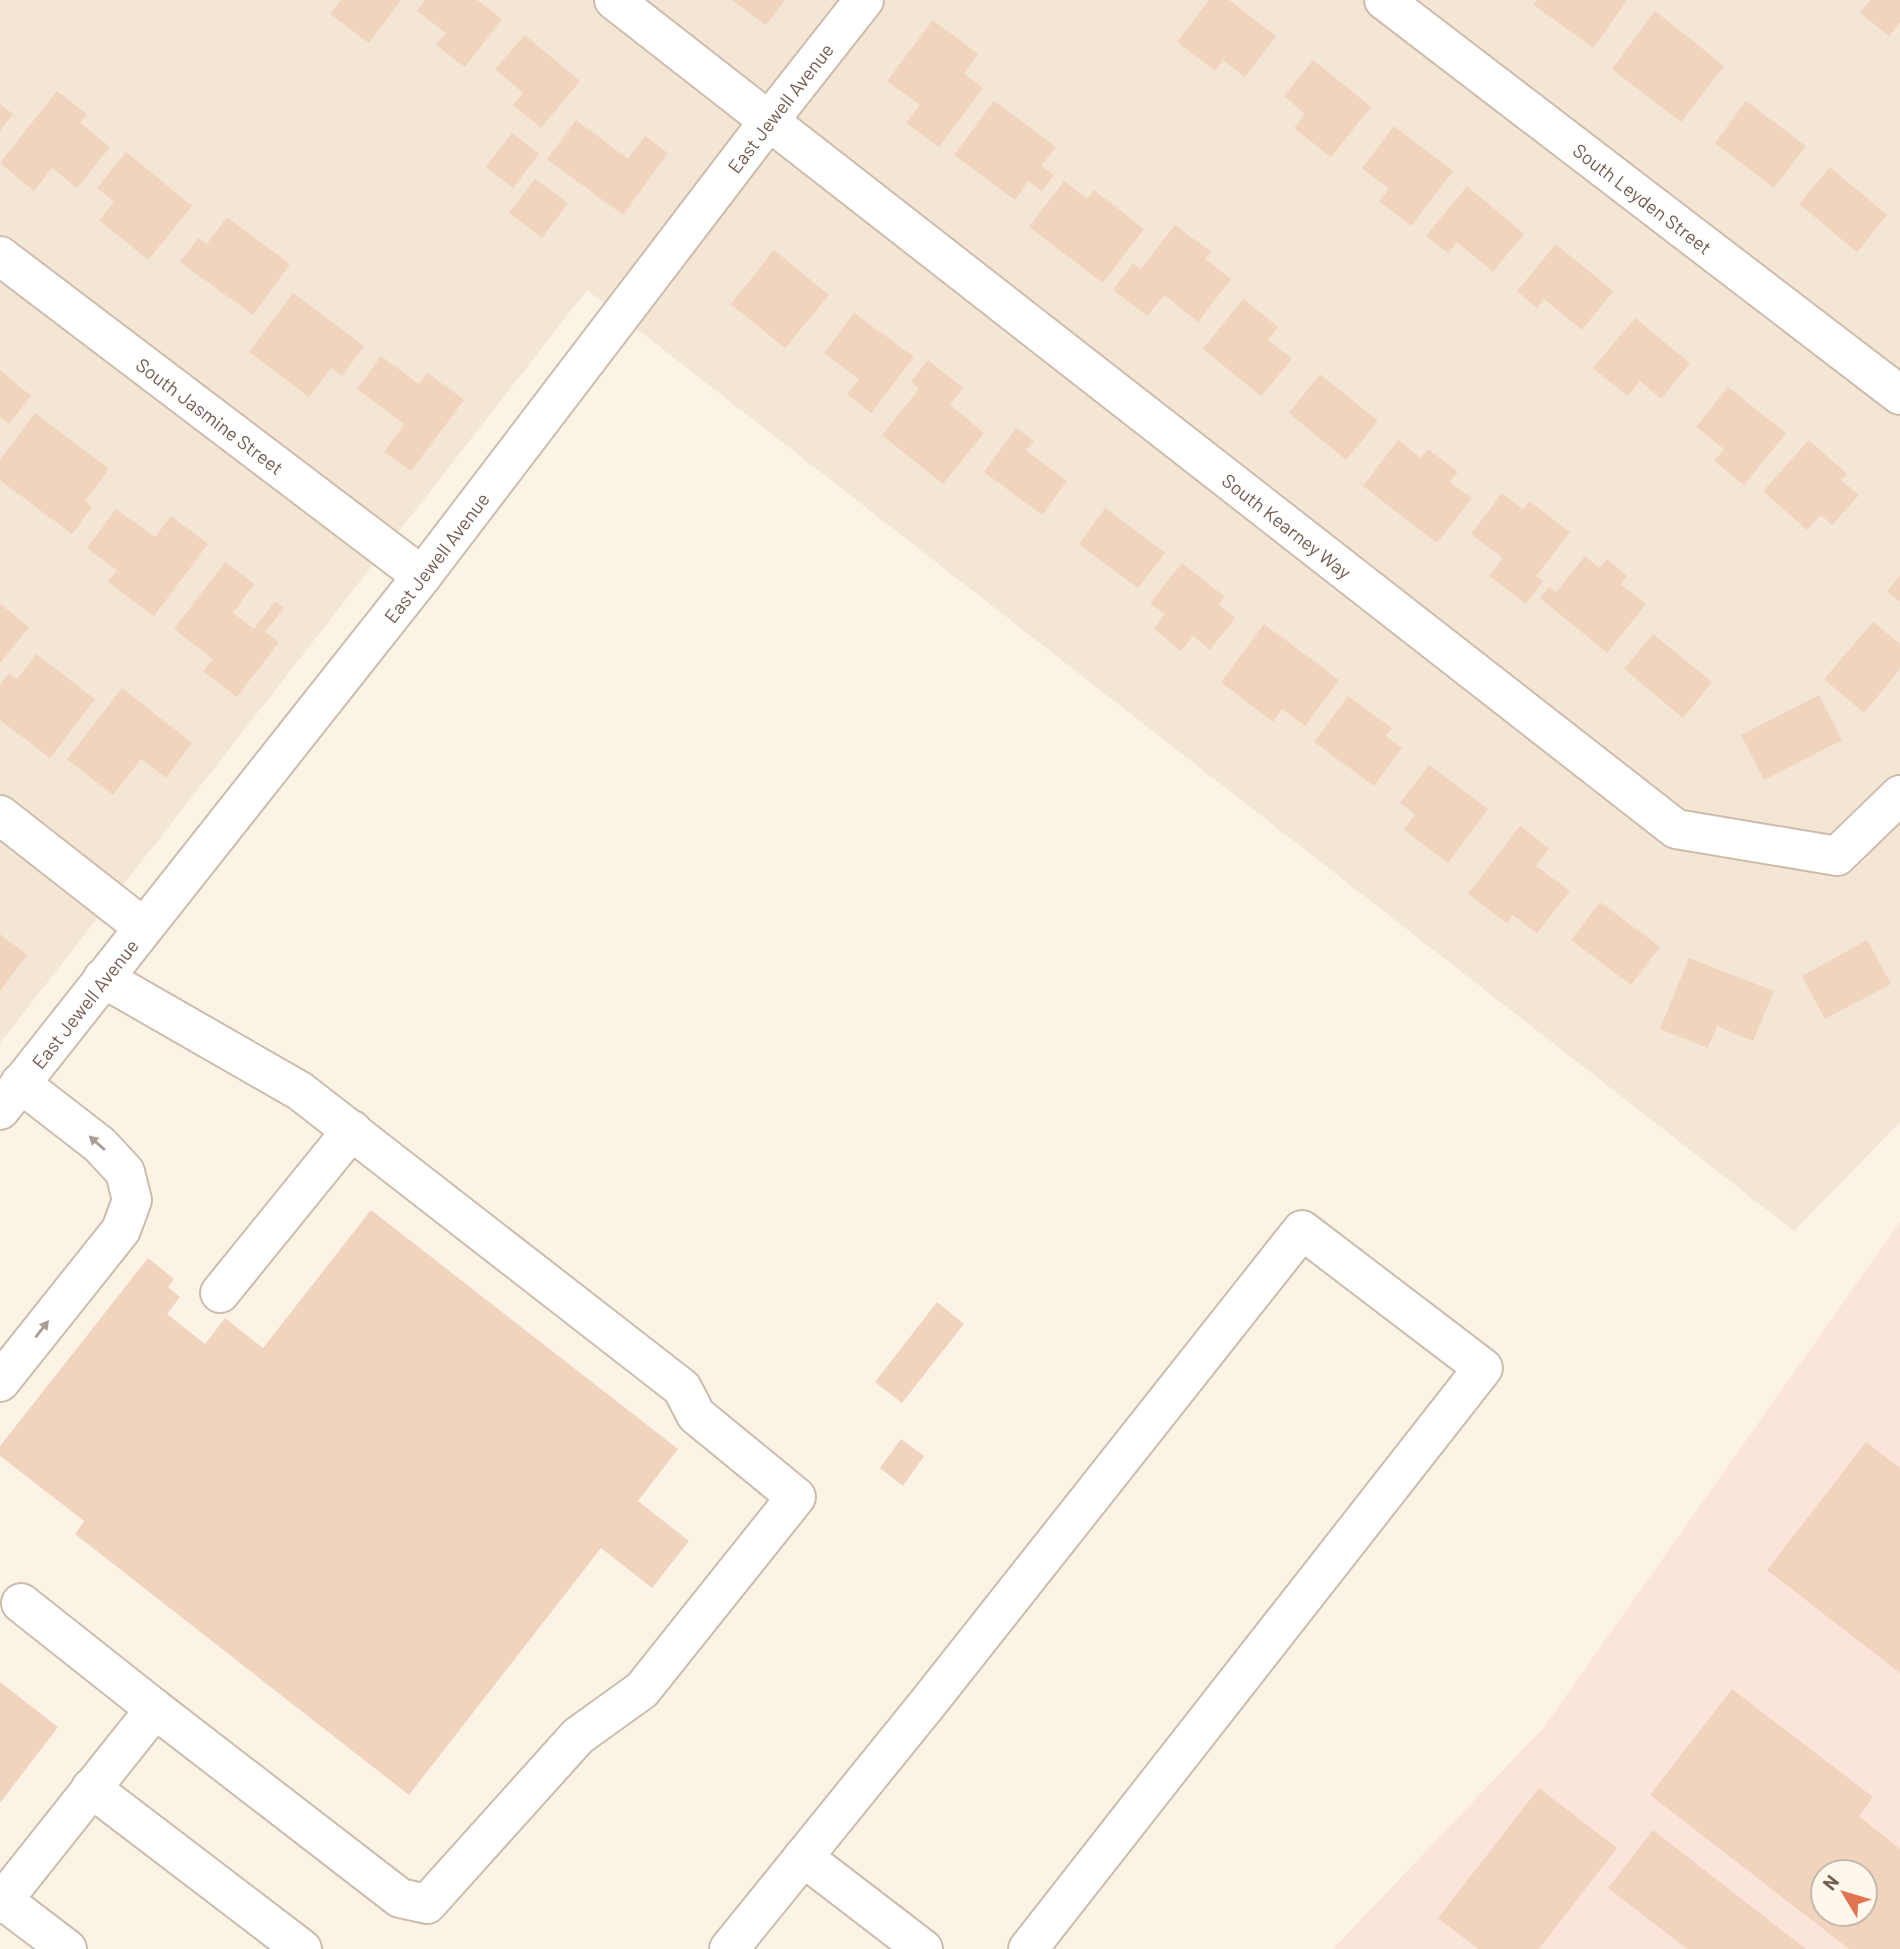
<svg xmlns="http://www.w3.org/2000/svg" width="1900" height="1949" font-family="Barlow,sans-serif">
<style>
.residential{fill:#f3e6d4}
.commercial{fill:#fbe5da;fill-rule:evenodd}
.building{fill:#f0d4be;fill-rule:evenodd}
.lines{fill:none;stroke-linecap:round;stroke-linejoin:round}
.minor-casing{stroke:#cdbcac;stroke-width:42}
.minor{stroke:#fff;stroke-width:38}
.oneway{fill:#ab9d94}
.labels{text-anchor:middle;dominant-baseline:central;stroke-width:5;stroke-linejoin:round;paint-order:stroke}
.street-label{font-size:19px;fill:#735b4c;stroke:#fef8ec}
</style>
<rect width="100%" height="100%" fill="#fbf4e6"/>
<path class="residential" d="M0,0H1900V1122L1794,1231L587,290L0,1043Z"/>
<path class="commercial" d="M1900,1222V1949H1333L1544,1727ZM1823,1872H1865V1914H1823Z"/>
<path class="building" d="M341,0H401L369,43L330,14Z
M425,0H477L502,19L465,67L436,45L446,33L417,11Z
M732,0H785L766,25Z
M1209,0H1229L1276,36L1245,77L1223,60L1215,71L1177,42Z
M1537,0H1624L1626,2L1593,48L1534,5Z
M1870,0H1900V22L1889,36L1860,13Z
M1655,11L1724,66L1681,122L1612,69Z
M933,20L978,54L964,73L983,88L939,147L906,123L920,105L887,81Z
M525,35L580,81L541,128L513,105L523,93L495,69Z
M1313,60L1371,107L1331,157L1294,128L1305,114L1284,96Z
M57,91L87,114L80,123L110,147L77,188L52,168L34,191L0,163Z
M994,101L1056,147L1041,166L1054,175L1042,191L1028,181L1015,200L954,155Z
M1746,101L1806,146L1774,188L1715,143Z
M0,104L13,114L0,131Z
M576,120L628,159L645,136L668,153L623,215L547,159Z
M1394,126L1453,171L1411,226L1379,201L1389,189L1362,168Z
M512,133L539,154L513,188L486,167Z
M126,152L192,206L148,260L99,220L114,202L97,188Z
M1830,167L1887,215L1857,252L1799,204Z
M535,179L568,203L542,238L509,213Z
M1064,181L1087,199L1094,190L1144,229L1103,283L1029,227Z
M1467,186L1524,234L1493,272L1457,242L1448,253L1426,236Z
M227,217L290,264L253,315L180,262L198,238L207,244Z
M1175,225L1211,252L1205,259L1231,279L1198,322L1164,295L1147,316L1113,290L1133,263L1141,269Z
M1556,244L1613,291L1582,330L1544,299L1537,308L1517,291Z
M774,250L829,295L785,348L731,304Z
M293,293L364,346L342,376L331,368L309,397L249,352Z
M1243,299L1278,327L1268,340L1292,359L1261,396L1203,349Z
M854,313L914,357L871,413L847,394L859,379L824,353Z
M1635,318L1690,363L1661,399L1640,381L1628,396L1593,368Z
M381,356L419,384L428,373L464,400L411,471L384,452L404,424L357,389Z
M928,360L963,388L950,405L984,433L943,484L882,435L919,389L911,382Z
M0,370L31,396L9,424L0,417Z
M1320,374L1378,421L1346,460L1289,413Z
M1728,387L1786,433L1744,485L1714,461L1724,449L1696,427Z
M35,413L109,469L85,501L92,507L72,534L0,480V460Z
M1016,428L1034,441L1026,450L1067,481L1042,515L984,472Z
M1398,440L1421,458L1428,449L1458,472L1450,482L1472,498L1437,543L1363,486Z
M1809,440L1847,474L1841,480L1859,495L1832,525L1821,515L1807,530L1763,491Z
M1502,493L1523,509L1529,501L1570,532L1536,576L1543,581L1526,604L1489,576L1503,558L1471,534Z
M1105,508L1165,553L1138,588L1079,544Z
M116,509L155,537L171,516L208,544L154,616L108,582L117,570L87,548Z
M1585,556L1599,568L1607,559L1627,576L1620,584L1646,604L1607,653L1540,598L1549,587L1556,592Z
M225,562L254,584L233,613L254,629L275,601L284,608L265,632L279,642L237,697L203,671L213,659L174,629Z
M1182,563L1225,597L1219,605L1235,618L1210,650L1193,636L1181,651L1154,629L1165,614L1150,603Z
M1900,575V602L1887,591Z
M0,604L29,627L0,663Z
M1873,622L1900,644V669L1864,713L1824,679Z
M1264,624L1339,680L1305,726L1282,709L1273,722L1221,682Z
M1653,634L1712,682L1683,718L1624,669Z
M36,654L95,699L50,758L0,720V685L9,673L17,679Z
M122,688L192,743L166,778L141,759L113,795L67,759Z
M1819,695L1842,740L1764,780L1741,735Z
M1348,696L1392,728L1386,736L1402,748L1374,786L1314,742Z
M1429,765L1488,809L1448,863L1404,830L1415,814L1400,803Z
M1520,826L1549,848L1536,866L1570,891L1537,933L1513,915L1507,923L1468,894Z
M1600,902L1660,947L1631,985L1571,940Z
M0,934L27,955L0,991Z
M1867,940L1891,984L1825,1019L1802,976Z
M1689,958L1774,991L1753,1041L1717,1026L1708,1048L1660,1029Z
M371,1210L678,1449L638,1501L689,1541L652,1588L601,1548L409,1795L75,1534L84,1521L0,1456V1446L148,1258L174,1279L168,1287L180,1297L167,1314L205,1344L225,1318L263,1348Z
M937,1302L964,1324L902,1403L875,1382Z
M901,1439L924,1456L903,1486L880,1468Z
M1866,1442L1900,1468V1673L1767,1570Z
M0,1682L58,1727L0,1803Z
M1732,1689L1873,1797L1859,1816L1900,1849V1949H1849L1650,1795ZM1823,1872H1865V1914H1823Z
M1539,1788L1617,1848L1539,1949H1478L1438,1918Z
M1653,1830L1806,1949H1687L1608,1888Z"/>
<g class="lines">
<defs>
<g id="minor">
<path id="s1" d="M614,0L1676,829L1837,856L1900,795"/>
<path id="s2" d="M1384,0L1900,395"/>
<path id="s3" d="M0,256L422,576"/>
<path d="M0,815L143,927"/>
<path d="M103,978L300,1091L682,1388L696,1415L796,1497L642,1690L578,1736L427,1904L400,1898L155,1709"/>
<path id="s4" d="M0,1110L422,576L768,122L864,0"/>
<path d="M220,1293L352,1130"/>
<path d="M0,1382L121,1230L132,1200L125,1172L100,1145L20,1083"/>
<path d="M91,1788L302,1949"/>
<path d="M803,1857L923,1949"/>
<path d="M0,1898L67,1949"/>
<path d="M0,1904L155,1709L21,1603"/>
<path d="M729,1949L928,1703L1302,1230L1483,1368L1028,1949"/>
</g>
</defs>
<use href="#minor" class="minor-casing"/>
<use href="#minor" class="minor"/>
</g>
<defs><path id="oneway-solid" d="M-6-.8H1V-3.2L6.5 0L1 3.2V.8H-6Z" transform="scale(1.75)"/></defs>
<g class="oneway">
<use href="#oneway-solid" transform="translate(97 1143) rotate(-139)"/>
<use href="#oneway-solid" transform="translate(42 1329) rotate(-52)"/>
</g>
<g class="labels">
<g class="street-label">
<text stroke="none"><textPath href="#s4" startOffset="1270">East Jewell Avenue</textPath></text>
<text stroke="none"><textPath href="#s2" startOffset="326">South Leyden Street</textPath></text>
<text stroke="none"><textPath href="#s3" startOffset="264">South Jasmine Street</textPath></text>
<text stroke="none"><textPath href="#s1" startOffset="854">South Kearney Way</textPath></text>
<text stroke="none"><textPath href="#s4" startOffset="704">East Jewell Avenue</textPath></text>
<text stroke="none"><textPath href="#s4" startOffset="136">East Jewell Avenue</textPath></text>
</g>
</g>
<g transform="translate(1844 1893) rotate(308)"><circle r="33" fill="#fef8ec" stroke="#c6b9ac" stroke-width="2"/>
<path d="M0-5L12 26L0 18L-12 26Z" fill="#e07550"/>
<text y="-10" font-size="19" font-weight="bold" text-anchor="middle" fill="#735b4c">N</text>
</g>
</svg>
